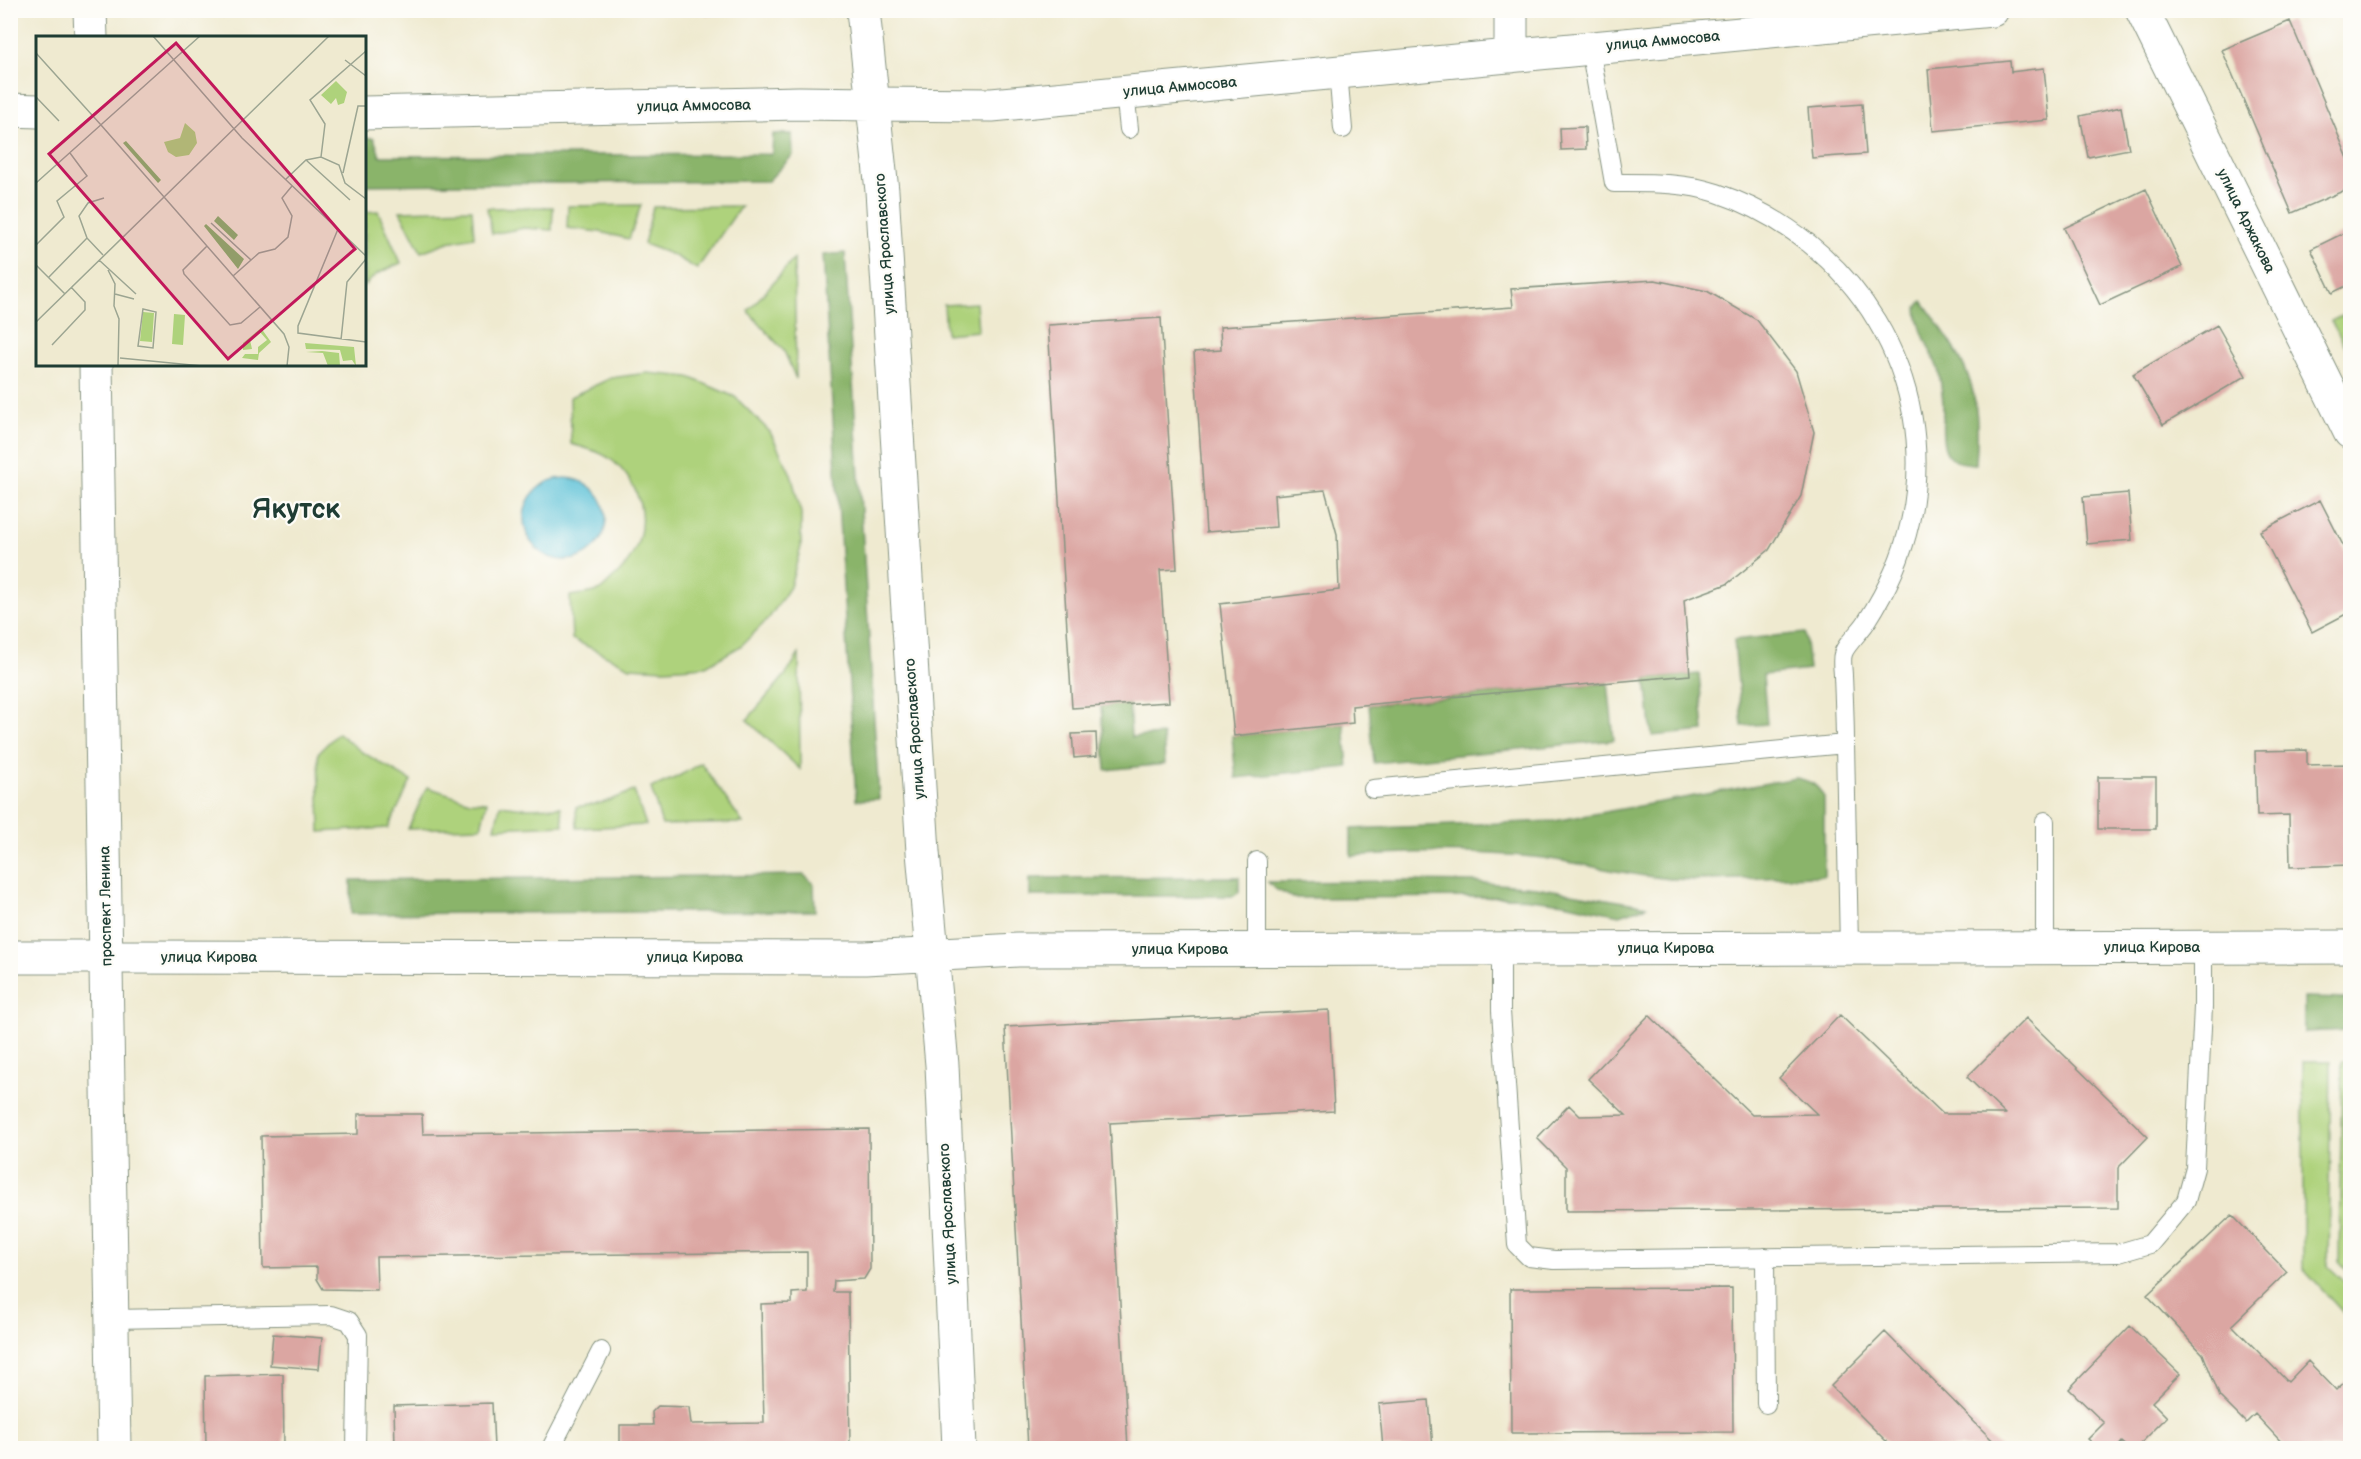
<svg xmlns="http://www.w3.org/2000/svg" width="2361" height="1459" font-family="'Balsamiq Sans',sans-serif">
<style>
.green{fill:#aed27b;stroke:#668858;stroke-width:1.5}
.forest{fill:#8ab46b;stroke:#547850;stroke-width:1.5}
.water{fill:#59c0d7;stroke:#3c7e86;stroke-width:1.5}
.building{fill:#dba6a2}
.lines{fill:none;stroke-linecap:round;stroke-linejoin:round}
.service-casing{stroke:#879482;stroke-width:20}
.minor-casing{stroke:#879482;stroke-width:35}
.tertiary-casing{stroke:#879482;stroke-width:35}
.secondary-casing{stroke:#879482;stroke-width:35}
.primary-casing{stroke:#879482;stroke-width:35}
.service{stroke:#fff;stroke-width:18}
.minor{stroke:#fff;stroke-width:33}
.tertiary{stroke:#fff;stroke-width:33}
.secondary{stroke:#fff;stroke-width:33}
.primary{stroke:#fff;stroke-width:33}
.labels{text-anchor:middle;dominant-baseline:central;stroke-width:4.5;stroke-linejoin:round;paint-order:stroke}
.street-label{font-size:15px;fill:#1f3d34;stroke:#fdfcf7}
.town-label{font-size:27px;font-weight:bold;fill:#1f3d34;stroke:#fdfcf7}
.inset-road{fill:none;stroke:#9ca592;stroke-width:1.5}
.view{fill:#c2185b;fill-opacity:0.15;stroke:#c2185b;stroke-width:3}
.inset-edge{fill:none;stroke:#1f3d34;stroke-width:3}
</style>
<rect width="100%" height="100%" fill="#fdfcf7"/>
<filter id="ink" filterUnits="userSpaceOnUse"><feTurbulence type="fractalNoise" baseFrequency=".0167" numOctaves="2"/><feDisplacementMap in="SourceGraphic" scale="12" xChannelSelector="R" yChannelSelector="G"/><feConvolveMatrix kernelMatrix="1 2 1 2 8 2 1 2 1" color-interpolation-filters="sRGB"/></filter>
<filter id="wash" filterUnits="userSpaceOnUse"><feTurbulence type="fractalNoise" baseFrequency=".008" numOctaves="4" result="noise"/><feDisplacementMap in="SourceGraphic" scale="24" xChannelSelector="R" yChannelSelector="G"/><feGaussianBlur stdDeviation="1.35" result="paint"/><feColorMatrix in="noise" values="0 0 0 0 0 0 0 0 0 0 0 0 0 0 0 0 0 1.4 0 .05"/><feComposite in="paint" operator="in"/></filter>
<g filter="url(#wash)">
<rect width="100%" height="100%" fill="#efead0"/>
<path class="green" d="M641,205L629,239L600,232L567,228L568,206Z
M741,206L697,269L673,255L644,244L653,207Z
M553,207L552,230L524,228L492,234L487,208Z
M472,209L474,237L448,242L421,252L400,211Z
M378,211L401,263L377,274L365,285V212Z
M794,259L796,379L784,351L748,311Z
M976,303L978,331L946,334L944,305Z
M2350,312V354L2331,321Z
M647,373L689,377L735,397L770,432L791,474L801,513V547L790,587L769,618L741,646L706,666L665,669L630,667L572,639L570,596C578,594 590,594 598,591C603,589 608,583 612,579C650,548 652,495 614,462C603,452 585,448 571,444L570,397L611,378Z
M799,654L800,769L747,720L787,673Z
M338,733L362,752L411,781L388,828L320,832L318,753Z
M701,763L743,823L662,825L651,788L677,777Z
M427,787L470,801L487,802L481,827L408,829Z
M634,791L646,825L577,828L576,807L602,803Z
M500,805L524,808L561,807L563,825L495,828Z
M2303,1061H2331L2328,1266L2350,1287V1320L2303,1269Z
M2342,1061H2350V1274L2339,1262Z"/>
<path class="forest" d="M773,134H792L793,155L768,181L365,185V138H374L380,156L772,154Z
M845,253L879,799L856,800L823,255Z
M1922,301C1967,363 1982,385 1976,464C1966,463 1953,464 1947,453C1939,440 1945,409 1942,393C1941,385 1940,377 1938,369C1930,348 1918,331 1917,307Z
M1805,633L1809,670L1763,675L1767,724L1742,726L1734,640Z
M1699,674L1704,731L1652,736L1646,679Z
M1608,683L1614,740L1374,763L1369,705Z
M1129,704L1131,737L1163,735L1165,764L1106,770L1101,706Z
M1344,724L1348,767L1236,778L1232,736Z
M1796,778C1810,781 1817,784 1824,797V876C1774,876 1724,882 1673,879C1629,876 1587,864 1543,858C1479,851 1415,851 1351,856V829L1554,821Z
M804,875L814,884L815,911L351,914V880Z
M1239,877V892L1234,896H1030V878Z
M1411,881L1473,882L1536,887L1648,906L1619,915L1564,903L1513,897L1293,898L1275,889L1268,882Z
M2304,998L2350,999V1030L2304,1032Z"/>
<path class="water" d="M524 519a41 41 0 1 1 82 0a41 41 0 1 1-82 0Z"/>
<g id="blocks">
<path class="building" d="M705,10H727L728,14L705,15Z
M2290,21L2350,163V188L2292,213L2222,50Z
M2010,61L2011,72L2044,68L2049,120L1933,131L1928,69Z
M1862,104L1866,154L1812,158L1808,108Z
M2121,107L2129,149L2088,157L2080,116Z
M1585,127L1586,149L1561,150L1560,128Z
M2146,189L2182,267L2100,305L2064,228Z
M2350,230V284L2332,293L2311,249Z
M1655,280L1707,291L1757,320L1796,371L1814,432L1801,496L1769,550L1727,584L1684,600L1690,675L1352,706L1353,723L1234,736L1220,604L1339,590L1337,534L1325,490L1274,495L1276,527L1206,532L1194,352L1221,350L1220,327L1513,307L1511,289Z
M1161,318L1177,569L1160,570L1169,702L1072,708L1048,325Z
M2217,325L2246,376L2163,425L2133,374Z
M2128,493L2132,540L2087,544L2083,497Z
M2320,500L2350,559V612L2312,632L2260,531Z
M1096,733L1097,756L1074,758L1072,734Z
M2307,750V765L2350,764V865L2290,867L2289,815L2257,816L2255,751Z
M2098,777H2156V829H2098Z
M1329,1010L1334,1111L1110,1123L1128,1448H1028L1005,1027Z
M1649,1015L1752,1115L1817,1114L1779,1078L1840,1015L1943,1114H2005L1967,1077L2026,1018L2148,1137L2118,1168V1208L1566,1211V1167L1537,1138L1569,1105L1580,1116L1626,1115L1588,1079Z
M358,1114H422L423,1134L869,1129L870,1269L864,1279L834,1281L833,1292H848L850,1448H620V1425H653L652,1412L658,1406L689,1407L691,1424L764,1423L761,1304L792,1303V1293L807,1292V1252L376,1257L377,1290L323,1289L317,1279V1267L263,1268L261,1136L358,1134Z
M2232,1215L2287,1272L2232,1325L2288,1382L2308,1361L2336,1390L2350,1377V1448H2287L2255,1414L2246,1423L2220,1397L2203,1354L2147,1295Z
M1732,1288L1733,1432L1511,1433L1510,1289Z
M2130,1326L2180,1374L2152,1402L2167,1417L2136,1448H2129L2122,1442L2117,1448H2098L2088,1439L2104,1423L2069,1389Z
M1885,1332L2000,1448H1893L1831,1386Z
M273,1334L322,1338L319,1369L270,1365Z
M283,1374L284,1448H206L205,1376Z
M1429,1400L1433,1448H1383L1379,1404Z
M492,1403L494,1448H395L394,1406Z"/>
</g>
</g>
<g filter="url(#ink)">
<use href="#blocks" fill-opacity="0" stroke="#879482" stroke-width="1.5"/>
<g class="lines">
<defs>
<path id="service" d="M1590,48L1614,183C1649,183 1684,182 1717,193C1853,239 1942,378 1910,522C1902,558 1887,590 1867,621C1862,630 1845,645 1843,654C1841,660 1843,670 1843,676C1844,699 1845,722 1845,744
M1338,72L1343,129
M1125,92L1129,129
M1373,789L1845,744L1849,948
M2045,821V947
M1501,948V1011L1517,1245L1529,1257L1554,1260L2119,1253L2150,1244L2186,1201L2195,1168L2203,1007V947
M1257,949V861
M1765,1257L1766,1404
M112,1319L331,1315L349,1321L358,1335L356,1448
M551,1448L601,1351"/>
<path id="minor" d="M1511,10V56
M2142,10L2350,432
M872,104L992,105L1992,10"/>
<path id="tertiary" d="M863,10L882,191L923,852L942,1065L959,1448
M10,110L38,111
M364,113L799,103L872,104
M107,957L865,958L1018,950L2350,947"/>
<path id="secondary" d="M10,957H107"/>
<path id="primary" d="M90,10L91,38
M96,364L114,1448"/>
</defs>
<use href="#service" class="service-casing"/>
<use href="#minor" class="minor-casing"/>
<use href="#tertiary" class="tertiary-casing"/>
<use href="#secondary" class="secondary-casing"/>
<use href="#primary" class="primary-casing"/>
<use href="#service" class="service"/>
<use href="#minor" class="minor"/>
<use href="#tertiary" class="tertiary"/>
<use href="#secondary" class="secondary"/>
<use href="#primary" class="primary"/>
</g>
</g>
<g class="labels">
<g class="street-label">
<text transform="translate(1663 41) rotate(-5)">улица Аммосова</text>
<text transform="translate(1180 87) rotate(-5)">улица Аммосова</text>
<text transform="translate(694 106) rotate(-1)">улица Аммосова</text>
<text transform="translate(2246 221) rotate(64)">улица Аржакова</text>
<text transform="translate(885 244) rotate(-94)">улица Ярославского</text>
<text transform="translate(915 729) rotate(-94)">улица Ярославского</text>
<text transform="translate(106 906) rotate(-91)">проспект Ленина</text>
<text x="2152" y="947">улица Кирова</text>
<text x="1666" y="948">улица Кирова</text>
<text x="1180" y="949">улица Кирова</text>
<text x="209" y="957">улица Кирова</text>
<text x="695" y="957">улица Кирова</text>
<text transform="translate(948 1214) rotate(-93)">улица Ярославского</text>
</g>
<g class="town-label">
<text x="296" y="510">Якутск</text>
</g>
</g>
<g transform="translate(36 36)">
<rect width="330" height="330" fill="#efead0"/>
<path d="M300,45L311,56L308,67L302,69L300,62L295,68L285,59ZM149,87L159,96L161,107L153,119L140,121L132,116L128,106L144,102ZM107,276L118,277L116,306L104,305ZM138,278L149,279L147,309L136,308ZM225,292L235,306L223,317L222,324L206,322L209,318H222V311L231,304L224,296L214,304L216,313L207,314V307ZM269,307L318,311L320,330L316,324L307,325L304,314L270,313ZM286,315L303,317L304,330H292L287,317L270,316Z" fill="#aed27b"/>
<path d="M90,105L125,144L122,147L87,107ZM182,180L202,199L198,204L178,185ZM170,188L208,223L202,233L168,190Z" fill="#8ab46b"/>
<path class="inset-road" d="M117,0L206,102L330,220M0,17L65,89M309,24L330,40M0,61L23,85M65,89L248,298L253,311L251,330M285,121L289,88L274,64L330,15M270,124L314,164M307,137L322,70H330M250,143L270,124L285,121L303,129L309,147L330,163M0,147L164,0M175,187L215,224L197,240M302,193L262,290V297L330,306M51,202L43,180L52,167L68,162M0,209L28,181L21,165L51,140L34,117M171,210L147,234L148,238L194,289L205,287L224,271M63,224L100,258M215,224L223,217L239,213L252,201L256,180L246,162L256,150M0,229L29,258M72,234L79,248L78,270L83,283L82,330M12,242L51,202L67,219M79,258L98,263M107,273L120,276L117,312L102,310ZM0,286L293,0M305,304L311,246L330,223M16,309L49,274V266L35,251M84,322L166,330"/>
<path class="view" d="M140,7L319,213L192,323L13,118Z"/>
<rect width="330" height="330" class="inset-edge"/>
</g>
<rect width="2361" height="1459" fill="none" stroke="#fdfcf7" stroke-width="36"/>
</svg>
